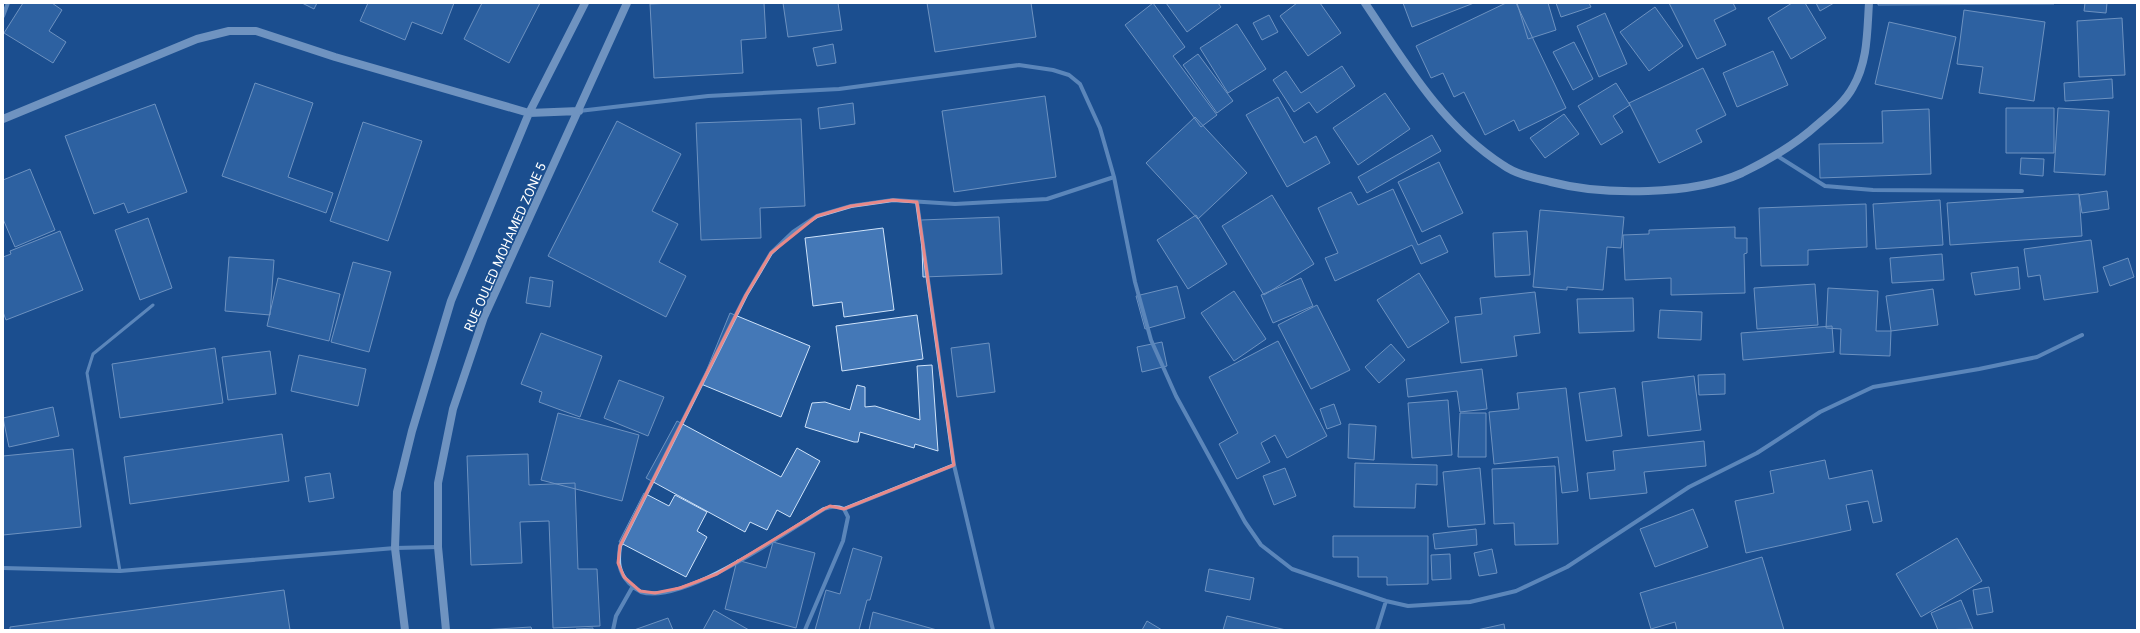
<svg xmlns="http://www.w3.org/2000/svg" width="2140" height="633" font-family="Roboto,sans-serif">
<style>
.building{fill:#4478b7;stroke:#cfe3fa}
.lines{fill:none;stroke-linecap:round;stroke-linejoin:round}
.lane{stroke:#a9c9ee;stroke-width:3}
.street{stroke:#a9c9ee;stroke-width:4}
.secondary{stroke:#d6e6fa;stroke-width:8}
.marked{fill:none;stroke:#e88989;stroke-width:3;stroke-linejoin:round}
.labels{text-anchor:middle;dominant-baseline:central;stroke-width:3.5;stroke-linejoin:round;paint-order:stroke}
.street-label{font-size:13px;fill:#fff;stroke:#1b4f8f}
</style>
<rect width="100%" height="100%" fill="#1b4f8f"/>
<path class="building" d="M23,3H52L62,10L49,31L66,42L53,63L4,33Z
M302,3H317L314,9Z
M368,3H454L442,34L412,22L405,40L360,21Z
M482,3H540L509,63L464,39Z
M673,3H764L766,38L741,40L743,73L654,78L650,4Z
M783,3H838L842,30L788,37Z
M927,3H1031L1036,37L935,52Z
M1153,3L1185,47L1173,56L1217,115L1201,127L1125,25Z
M1166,3H1218L1221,7L1187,32Z
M1297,3H1320L1341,33L1308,56L1280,16Z
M1403,3H1474L1412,27Z
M1506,3H1516L1566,108L1519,131L1514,120L1485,135L1464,92L1454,97L1443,73L1431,78L1416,46Z
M1517,3H1548L1556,30L1528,39Z
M1556,3H1589L1591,7L1561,17Z
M1669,3H1733L1736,9L1714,20L1726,45L1697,59Z
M1792,3H1805L1826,38L1791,59L1768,18Z
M1816,3H1834L1820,11Z
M1878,3H2054V4L1878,5Z
M2085,3H2107L2106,13L2084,11Z
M1655,7L1683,46L1649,71L1620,32Z
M1964,10L2045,22L2034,101L1979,93L1983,67L1957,64Z
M1605,13L1627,64L1599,77L1577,26Z
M1269,15L1278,32L1262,40L1253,23Z
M2122,18L2125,75L2079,77L2077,21Z
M1889,22L1956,37L1942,99L1875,84Z
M1237,24L1266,69L1228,93L1200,48Z
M1574,42L1593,79L1573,90L1553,52Z
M833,44L836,63L817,66L813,48Z
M1773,51L1788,85L1737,107L1723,73Z
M1198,54L1233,101L1217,113L1183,65Z
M1342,66L1355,86L1317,113L1309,102L1294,112L1273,80L1286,71L1301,93Z
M1703,68L1726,115L1696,130L1702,142L1659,163L1629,103Z
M2112,79L2113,98L2065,101L2064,83Z
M255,83L313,103L288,177L333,193L326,213L222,176Z
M1616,83L1630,105L1613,116L1623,132L1601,145L1578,106Z
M1385,93L1410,129L1358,165L1333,128Z
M1045,96L1056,177L954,192L942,111Z
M1278,97L1304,143L1316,136L1330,163L1287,187L1246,115Z
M853,103L855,124L820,129L818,108Z
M155,104L187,192L128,213L124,203L94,214L65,136Z
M2006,108H2054V153H2006Z
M2058,108L2109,111L2105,175L2054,172Z
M1929,109L1931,174L1820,178L1819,144L1883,143L1882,111Z
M1564,114L1579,134L1545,158L1530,138Z
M1195,117L1247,173L1198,219L1146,163Z
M801,119L805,206L760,208L761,238L701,240L696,123Z
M617,121L681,154L652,211L678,224L659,262L686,276L666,317L548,256Z
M363,122L422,141L388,241L330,221Z
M1432,135L1441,151L1367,193L1358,177Z
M2021,158L2044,159L2043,176L2020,174Z
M1439,162L1463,213L1422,232L1398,182Z
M30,169L55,230L15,247L3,219V180Z
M1393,189L1418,245L1440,235L1448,252L1421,264L1412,245L1335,281L1325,258L1338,253L1318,208L1351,192L1358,205Z
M2107,191L2109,209L2082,213L2079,195Z
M2079,194L2082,236L1950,245L1947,203Z
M1272,195L1314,264L1264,295L1222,226Z
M1940,200L1943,245L1876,249L1873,204Z
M1866,204L1867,247L1808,250V265L1761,266L1759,208Z
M1540,210L1624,217L1621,248L1607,247L1603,290L1567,287V290L1533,287Z
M1196,215L1227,264L1188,289L1157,240Z
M999,217L1002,274L923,277L921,220Z
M148,218L172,288L140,300L115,230Z
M1735,227V238H1747V253L1744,254L1745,293L1671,295V278L1625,280L1623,235L1649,234V230Z
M883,228L894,310L844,317L842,302L813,306L805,238Z
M60,231L83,290L6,320L3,312V257L11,254L10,251Z
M1527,231L1530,275L1495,277L1493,233Z
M2091,240L2098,292L2044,300L2040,275L2028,277L2024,249Z
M1942,254L1944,280L1892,283L1890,258Z
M229,257L274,260L270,315L225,311Z
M2128,258L2134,277L2110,286L2103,267Z
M353,262L391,272L369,352L331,342Z
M2018,267L2020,289L1975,295L1971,273Z
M1419,273L1449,322L1408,348L1377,300Z
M530,277L553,281L550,307L526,303Z
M278,278L340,294L329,341L267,326Z
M1301,278L1313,306L1273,323L1261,295Z
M1815,284L1818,325L1757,329L1754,288Z
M1177,286L1185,318L1145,329L1136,296Z
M1828,288L1878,291L1876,331H1891L1890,356L1840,354L1841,329L1826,328Z
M1933,289L1938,325L1891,331L1886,296Z
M1234,291L1266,339L1234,361L1201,313Z
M1535,292L1540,333L1514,336L1517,356L1461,363L1455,317L1482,314L1480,298Z
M1633,298L1634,331L1579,333L1577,299Z
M1317,305L1350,370L1311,389L1278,325Z
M1660,310L1702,312L1701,340L1658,338Z
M730,313L810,346L781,417L701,384Z
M917,315L923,359L842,371L836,326Z
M1832,326L1834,352L1743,360L1741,333Z
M541,333L602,356L580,417L539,402L542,392L521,384Z
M1278,341L1327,436L1287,458L1275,435L1261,443L1270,462L1237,479L1219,444L1238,433L1209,377Z
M1162,342L1167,366L1142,372L1137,347Z
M989,343L995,392L957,397L951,348Z
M1391,344L1405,360L1379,383L1365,367Z
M215,348L223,403L120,418L112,364Z
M270,351L276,394L228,400L222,357Z
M299,355L366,369L358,406L291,391Z
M932,365L938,451L915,444L914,448L860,432L858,442H854L805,427L812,403L825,402L850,410L857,385L865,387V407L875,406L920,420L917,366Z
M1482,369L1487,409L1460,412L1457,391L1408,397L1406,379Z
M1725,374V394L1699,395L1698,375Z
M1694,376L1701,430L1648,436L1642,382Z
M619,380L664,397L648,436L604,418Z
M1566,388L1578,491L1562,493L1558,457L1494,464L1489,412L1519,409L1517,393Z
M1615,388L1622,436L1586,441L1579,393Z
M1448,400L1452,455L1412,458L1408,403Z
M1334,404L1341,424L1327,429L1320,409Z
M53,407L59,436L9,447L3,418Z
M558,413L639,435L622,501L541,480Z
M1460,413H1486V457H1458Z
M677,421L781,477L797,448L820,461L790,517L777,510L767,530L750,522L745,532L646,478Z
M1349,424L1376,426L1374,460L1348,458Z
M282,434L289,481L130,504L124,457Z
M1704,441L1706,466L1644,472L1647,493L1590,499L1587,473L1615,470L1613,451Z
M73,449L81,527L3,535V456Z
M528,454L529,485L575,483L578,569H597L600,626L553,628L549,521L520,522L522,563L471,565L467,456Z
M1825,460L1829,479L1872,470L1882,521L1873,523L1868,501L1846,505L1851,530L1746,553L1735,501L1774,493L1770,471Z
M1355,463L1437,465V485L1416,484L1415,508L1354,507Z
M1555,466L1558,544L1515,545L1514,523L1494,524L1492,469Z
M1285,468L1296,496L1274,505L1263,476Z
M1480,468L1485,524L1448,527L1443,472Z
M330,473L334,498L309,502L305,477Z
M644,493L669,506L675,495L707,512L697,531L707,537L686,577L619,542Z
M1693,509L1708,547L1655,567L1640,529Z
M1476,529L1477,545L1435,549L1433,534Z
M1333,536H1428V584L1387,585V577H1358V557H1333Z
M1957,538L1982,581L1921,617L1896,574Z
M773,542L815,553L796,628L725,609L737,560L766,568Z
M853,548L882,557L870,600H867L859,630H815L826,590L840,594Z
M1492,549L1497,573L1479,576L1474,553Z
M1450,554L1451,579L1432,580L1431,555Z
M1762,557L1784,630H1677L1675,622L1651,629L1640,593Z
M1209,569L1254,578L1250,600L1205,591Z
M1989,587L1993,612L1977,615L1973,590Z
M284,590L290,630H10V627Z
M1961,600L1973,629L1938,630L1931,613Z
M714,610L749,630H703Z
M873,612L937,630H869Z
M1227,616L1286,630H1223Z
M668,618L673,630H634Z
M1147,621L1162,630H1142Z
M1504,624L1505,630H1477Z
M531,627L532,630H481Z
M593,628V630H577L576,629Z"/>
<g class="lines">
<path class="lane" d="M120,571L87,373L93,354L153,305"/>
<path class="street" d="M3,16L8,3
M579,111L708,96L839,89L1019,65L1053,70L1069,75L1080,84L1100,128L1114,177L1135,282L1151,340L1176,396L1245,522L1261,545L1292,569L1386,601L1408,606L1470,602L1516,591L1567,567L1689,487L1757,453L1820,412L1873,387L1979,369L2037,357L2082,335
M1776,155L1825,186L1873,190L2022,191
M917,202L954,465L993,630
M844,509L954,465
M3,568L120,571L395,548L438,547
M613,630L616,616L633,586
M805,630L843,541L848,517L844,509C837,506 832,506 824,509C786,532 684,605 641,592C637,590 632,586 629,583C618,572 618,561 620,546L746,295L771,253L793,232L817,216L851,206L893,200L955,204L1047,199L1114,177
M1377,630L1386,601"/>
<path class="secondary" d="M1365,3C1404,61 1442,126 1503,165C1517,175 1535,178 1551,182C1604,196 1693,195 1742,173C1769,160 1796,144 1818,124C1830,114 1845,102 1853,87C1868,61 1867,32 1869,3
M3,119L197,39L229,31H256L335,57L529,113L579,111
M405,630L395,548L397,492L412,431L451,301L529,113L585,3
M446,630L438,547V483L453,409L484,317L627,3"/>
</g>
<path d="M0 0H2140V633H0ZM893,200L917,202L954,465L844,509L830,506L824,509L717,574L680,588L655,593L640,591L624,577L618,563L620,546L746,295L771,253L817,216L851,206Z" fill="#1b4f8f" fill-opacity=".55" fill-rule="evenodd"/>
<path class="marked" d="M893,200L917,202L954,465L844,509L830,506L824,509L717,574L680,588L655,593L640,591L624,577L618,563L620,546L746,295L771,253L817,216L851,206Z"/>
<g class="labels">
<g class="street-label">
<text transform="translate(505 247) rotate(-66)">RUE OULED MOHAMED ZONE 5</text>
</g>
</g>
<rect width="2140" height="633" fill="none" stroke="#ffffff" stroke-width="8"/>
</svg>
